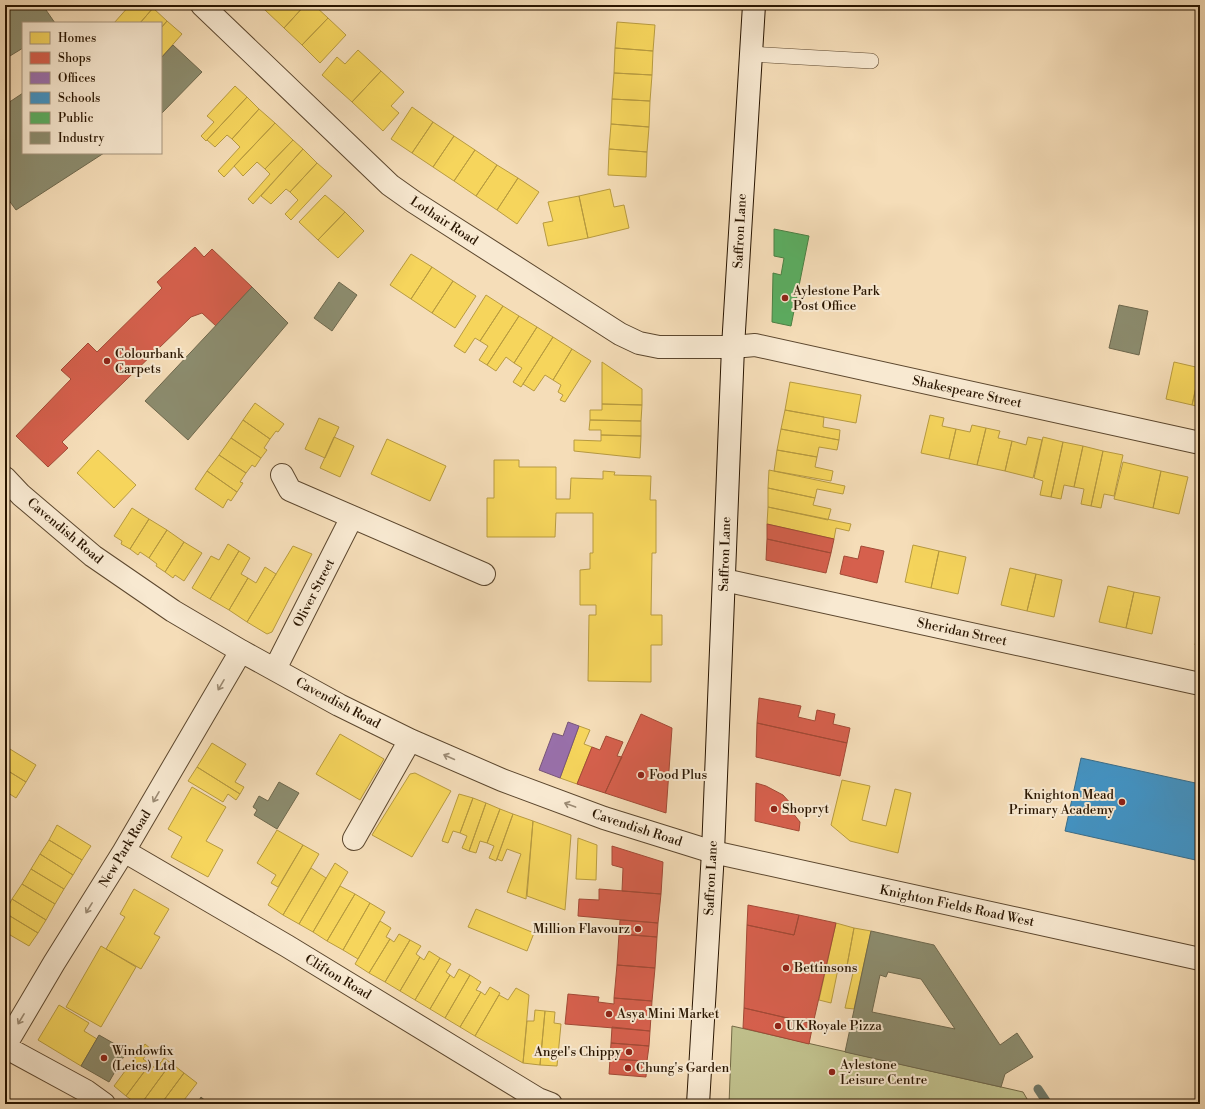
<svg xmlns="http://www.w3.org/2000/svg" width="1205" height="1109" font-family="'Libre Bodoni',serif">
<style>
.green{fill:#c0c08c;stroke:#746a46}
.homes{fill:#f6d55c;stroke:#b89b40}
.shops{fill:#d6604d;stroke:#a24a36}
.offices{fill:#9970ab;stroke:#775578}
.schools{fill:#4393c3;stroke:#3b6d88}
.public{fill:#5aae61;stroke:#4b8044}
.industry{fill:#8c8c6e;stroke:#6e684d;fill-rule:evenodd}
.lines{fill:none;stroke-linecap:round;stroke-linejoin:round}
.stream{stroke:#6e796a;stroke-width:9}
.service-casing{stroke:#5c472e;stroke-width:16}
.minor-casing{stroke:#5c472e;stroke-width:24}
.secondary-casing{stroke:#291500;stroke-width:24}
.service{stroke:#f8e9d1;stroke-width:15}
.minor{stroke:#f8e9d1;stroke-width:22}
.secondary{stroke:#f8e9d1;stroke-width:22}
.oneway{stroke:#9b8a73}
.poi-dot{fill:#8f2418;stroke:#f8e9d1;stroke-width:1.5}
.labels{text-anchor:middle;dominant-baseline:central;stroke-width:4;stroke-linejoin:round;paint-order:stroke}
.street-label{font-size:13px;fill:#291500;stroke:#f8e9d1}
.poi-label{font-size:13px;fill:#291500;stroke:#f8e9d1;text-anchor:start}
</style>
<rect width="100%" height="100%" fill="#f5ddb8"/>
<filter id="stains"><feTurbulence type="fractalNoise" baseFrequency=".005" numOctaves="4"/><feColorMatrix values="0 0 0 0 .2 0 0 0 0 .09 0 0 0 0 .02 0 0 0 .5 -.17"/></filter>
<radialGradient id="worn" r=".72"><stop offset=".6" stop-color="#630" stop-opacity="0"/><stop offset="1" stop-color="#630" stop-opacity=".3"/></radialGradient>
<path class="green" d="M732,1026L1023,1092L1030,1104H729Z"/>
<path class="homes" d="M130,5H149L153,8L140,23H114Z
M259,5H270L265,10Z
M270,5H305L284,28L265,10Z
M305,5H314L328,18L302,45L284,28Z
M153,8L167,21L161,28V23H140Z
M328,18L346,35L320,63L302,45Z
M167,21L182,34L161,58V28Z
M617,22L655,25L653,51L615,48Z
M615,48L653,51L652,75L614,73Z
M358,50L381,71L352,102L322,75L337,57L345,64Z
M381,71L404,92L391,106L399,113L383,131L352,102Z
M614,73L652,75L650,101L612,99Z
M235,86L247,97L206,141L201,136L214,122L207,116Z
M247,97L259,109L232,139L227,135L215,147L207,140Z
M612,99L650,101L649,127L611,124Z
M412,107L433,122L412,153L391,139Z
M259,109L275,123L224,177L218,171L240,147L232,139Z
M433,122L454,136L433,167L412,153Z
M275,123L293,140L265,169L257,162L243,176L234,166Z
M611,124L649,127L647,152L609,149Z
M454,136L475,150L454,181L433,167Z
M293,140L303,149L253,204L248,199L270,174L265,169Z
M303,149L317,163L290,192L286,189L271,204L261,196Z
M609,149L647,152L646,177L608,175Z
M475,150L497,165L476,196L454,181Z
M317,163L332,176L291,220L285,214L298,200L290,192Z
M497,165L518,178L497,210L476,196Z
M518,178L539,192L517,224L497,210Z
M610,189L614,207L624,205L629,228L588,238L579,196Z
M325,195L345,212L318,240L299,222Z
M579,196L588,238L548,246L543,223L553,221L548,202Z
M345,212L364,231L338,258L318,240Z
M411,254L432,267L411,299L390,285Z
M432,267L453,281L432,313L411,299Z
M453,281L476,296L455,328L432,313Z
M486,295L503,306L480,341L475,338L465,353L454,346Z
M503,306L519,316L487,365L479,360L488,346L480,341Z
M519,316L537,327L514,363L506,357L496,371L487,365Z
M537,327L553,337L521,387L513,382L522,368L514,363Z
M553,337L572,349L553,380L545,375L534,391L523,384Z
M572,349L591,361L565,402L560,400L563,395L558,392L561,385L553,380Z
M602,362L642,389V405L602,404Z
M1174,362L1200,368L1192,405L1166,399Z
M1200,371V407L1192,405Z
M790,382L861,395L856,423L785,410Z
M255,403L284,424L278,432L276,431L270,439L243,420Z
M602,404L642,405L641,421L590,420V410H602Z
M785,410L824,417L823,427L840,430L839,440L781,429Z
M930,415L944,418L942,426L956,429L949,459L921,453Z
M319,418L339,427L325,458L305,449Z
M243,420L270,439L264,448L267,450L261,458L231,438Z
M590,420L641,421V436L601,435V430H589Z
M972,425L986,428L977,465L949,459L956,429L970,432Z
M986,428L1000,431L998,438L1012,441L1005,471L977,465Z
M781,429L839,440L837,450L819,447L817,457L777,450Z
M601,435L641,436L640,458L574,451V440L601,441Z
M334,437L354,446L340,477L320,468Z
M1028,437L1042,440L1033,478L1005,471L1012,441L1026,445Z
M1043,437L1063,442L1051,497L1040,495L1043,481L1034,478Z
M231,438L261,458L255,467L252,465L246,473L219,455Z
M387,439L446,466L430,501L371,474Z
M1063,442L1083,446L1074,487L1064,485L1061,499L1051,497Z
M1083,446L1103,451L1091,506L1081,504L1084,489L1074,487Z
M98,450L136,485L114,508L77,473Z
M777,450L817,457L815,467L833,471L831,481L774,471Z
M1103,451L1123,455L1114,496L1104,494L1101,508L1091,506Z
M219,455L246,473L240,482L243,483L237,492L207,471Z
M494,460H519V467H556V499H570L571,478L603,479V471L615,472L614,475L651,476L650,500H656V553H652L651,615H662V645H651V682L588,681L589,615H596V605H580V570L590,569V553H593V513H556L555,537H487V498H494Z
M1123,462L1161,471L1153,508L1114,499Z
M769,470L845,486L843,494L817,489L815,498L768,488Z
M207,471L237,492L231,501L228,499L223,508L195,489Z
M1161,471L1188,477L1179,514L1153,508Z
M768,488L815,498L813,505L831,509L828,520L768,507Z
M768,507L851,524L849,531L836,528L834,539L767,524Z
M132,508L149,519L130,549L121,544L122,541L114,536Z
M149,519L167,530L149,558L140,552L138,555L130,549Z
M167,530L184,542L165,572L156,566L157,564L149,558Z
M184,542L202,553L184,581L175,575L173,578L165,572Z
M228,544L239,551L210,599L192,588L211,556L219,560Z
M913,545L939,551L931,588L905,582Z
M293,546L312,554L272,632L267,634L247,622Z
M239,551L250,558L241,574L248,578L229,610L210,599Z
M939,551L966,557L958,594L931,588Z
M265,567L276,574L247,622L229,610L248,578L256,583Z
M1010,568L1036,574L1027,611L1001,605Z
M1036,574L1062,580L1054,617L1027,611Z
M1108,586L1134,592L1126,628L1099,622Z
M1134,592L1160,597L1152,634L1126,628Z
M1200,622V646L1195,645Z
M579,726L590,730L584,744L592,747L577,784L560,778Z
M340,734L384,759L360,800L316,774Z
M212,743L246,764L235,782L244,787L240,794L197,767Z
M5,746L36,765L26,782L5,769Z
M197,767L240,794L236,800L228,794L223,802L188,781Z
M5,769L26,782L16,798L5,791Z
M415,773L451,791L412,857L372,835L410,774Z
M842,780L870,786L862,820L886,826L895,789L911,793L898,853L850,841L831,825Z
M192,787L226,807L206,841L223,850L208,877L171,857L182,837L168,829Z
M459,794L473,798L460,833L453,831L448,843L442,841Z
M473,798L486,803L469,851L462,848L467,836L460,833Z
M486,803L500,809L487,843L480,841L476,853L469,851Z
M500,809L513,814L496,861L489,858L494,846L487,843Z
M513,814L533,821L526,899L507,892L521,854L507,849L502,861L497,859Z
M533,821L571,835L565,910L527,896Z
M57,825L91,846L82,860L49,840Z
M277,830L303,845L278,887L271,883L276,875L257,863Z
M578,838L597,845L596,880L576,879Z
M49,840L82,860L73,875L40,854Z
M303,845L319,854L283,915L268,905Z
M40,854L73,875L64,889L31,869Z
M335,863L348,872L313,932L299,924Z
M311,868L326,878L299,924L283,915Z
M31,869L64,889L55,904L22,884Z
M22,884L55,904L46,920L12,899Z
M340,886L355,894L327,941L313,932Z
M134,889L169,909L154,934L160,937L141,969L106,949L125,917L120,914Z
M355,894L370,903L343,950L327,941Z
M12,899L46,920L38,933L5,913Z
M370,903L385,912L358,959L343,950Z
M476,909L534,933L527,951L468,927Z
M5,913L38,933L29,946L5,932Z
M380,921L391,928L386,937L390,939L369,973L355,964Z
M836,923L854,928L846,971L838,969L831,1003L819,1000Z
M854,928L871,931L854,1009L845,1008L853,973L846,971Z
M399,934L410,940L385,982L369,973L390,939L394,942Z
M410,940L421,946L416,954L420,957L400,991L385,982Z
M101,946L136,967L101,1027L66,1007Z
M429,951L440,958L415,1000L400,991L420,957L424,960Z
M440,958L451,964L446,972L450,975L430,1009L415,1000Z
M459,969L470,975L445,1018L430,1009L450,975L454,978Z
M470,975L481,982L476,990L481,992L460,1027L445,1018Z
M490,987L500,993L475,1036L460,1027L481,992L485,995Z
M516,988L529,995L523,1063L475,1036L499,995L508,1000Z
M59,1005L89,1023L84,1031L97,1039L81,1066L38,1040Z
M535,1010L545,1011L540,1065L523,1063L527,1021H534Z
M545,1011L555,1012L554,1023L561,1024L557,1066L540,1065Z
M145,1044L151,1049L143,1059L150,1064L126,1096L114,1086Z
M164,1058L171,1063L141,1104H137L126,1096L150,1064L156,1069Z
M171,1063L184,1073L161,1104H141Z
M184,1073L197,1083L181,1104H161Z"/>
<path class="shops" d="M195,247L204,257L212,249L252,287L216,326L202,313L191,317L62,442L68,448L48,467L16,436L71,379L61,370L88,343L97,352L162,288L157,282Z
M767,524L834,539L831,553L767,539Z
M767,539L831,553L826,573L766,560Z
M861,546L884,551L877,583L840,574L844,556L858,559Z
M759,698L801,706L798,717L815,721L817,710L835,714L833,724L850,728L847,743L757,723Z
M641,714L672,728L666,813L605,793Z
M757,723L847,743L840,776L756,757Z
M606,736L623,742L617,756L622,757L605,793L577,784L592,747L600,750Z
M756,783L766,786L783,795L793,806L792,812L800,822L799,831L755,821Z
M612,846L663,862L661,894L622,891L623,868L612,865Z
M599,889L661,894L658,923L578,916L579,899L599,900Z
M748,905L799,915L794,935L747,925Z
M799,915L836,923L813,1024L744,1008L747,925L794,935Z
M620,920L658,923L657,937L619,934Z
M619,934L657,937L655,968L617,965Z
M617,965L655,968L652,1001L614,998Z
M568,994L599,997L598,1002L614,1004V998L652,1001L650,1031L565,1024Z
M744,1008L813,1024L809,1044L743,1028Z
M612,1027L650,1031L649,1046L611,1043Z
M611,1043L649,1046L647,1061L610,1059Z
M610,1059L647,1061L646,1077L609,1074Z"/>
<path class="offices" d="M568,722L579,726L560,778L539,770L553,733L563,736Z"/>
<path class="schools" d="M1081,758L1200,784V861L1065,831Z"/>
<path class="public" d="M774,229L809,236L791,326L772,322L773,273L781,275L784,258L774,256Z"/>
<path class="industry" d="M5,5H54L46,10L55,23H23V48L5,59Z
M173,45L202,72L161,114V58Z
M23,93V153H104L16,210L5,195V105Z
M339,282L357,295L332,331L314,318Z
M252,287L288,323L188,440L145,401Z
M1119,305L1148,311L1139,355L1109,348Z
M279,782L299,793L277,829L254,815L257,810L253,807L259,796L268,801Z
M871,931L934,945L1000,1045L1017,1033L1033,1057L1005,1074L1001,1087L845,1052ZM888,972L921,979L955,1029L872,1012L880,975L886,977Z
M99,1035L127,1051L109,1082L81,1066Z
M201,1097L209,1104H197Z"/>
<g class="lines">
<path class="stream" d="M1038,1089L1048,1104"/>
<defs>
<path id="service" d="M750,54L871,61"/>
<path id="minor" d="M202,5L390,185L414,202L620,334L639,343L659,347H733L755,345L1200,443
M282,475L290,490L484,574
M5,478L21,495L93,556L173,611L241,651L339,705L410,740L502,780L604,818L713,852L1200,959
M724,580L1200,684
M275,669L352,517
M354,839L410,740
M124,851L287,946L538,1099L551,1104
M5,1046L54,963L124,851L241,651
M5,1047L86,1091L104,1104"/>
<path id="secondary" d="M698,1104L713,852L733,347L754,5"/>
</defs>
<use href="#service" class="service-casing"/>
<use href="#minor" class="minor-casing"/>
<use href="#secondary" class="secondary-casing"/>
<use href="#service" class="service"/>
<use href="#minor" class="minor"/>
<use href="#secondary" class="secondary"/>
</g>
<defs><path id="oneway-shaft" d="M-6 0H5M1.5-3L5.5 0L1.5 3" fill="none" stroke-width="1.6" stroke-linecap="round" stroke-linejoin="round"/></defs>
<g class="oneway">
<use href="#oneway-shaft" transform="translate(221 685) rotate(120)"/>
<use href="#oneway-shaft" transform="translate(449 757) rotate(-156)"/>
<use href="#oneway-shaft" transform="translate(156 797) rotate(120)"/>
<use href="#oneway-shaft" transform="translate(570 805) rotate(-160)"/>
<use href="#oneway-shaft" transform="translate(89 908) rotate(122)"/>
<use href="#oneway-shaft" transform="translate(21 1019) rotate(121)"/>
</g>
<g class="poi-dot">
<circle cx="785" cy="298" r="4"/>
<circle cx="107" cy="361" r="4"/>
<circle cx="641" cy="775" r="4"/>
<circle cx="1122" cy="802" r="4"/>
<circle cx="774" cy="809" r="4"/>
<circle cx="638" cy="929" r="4"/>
<circle cx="786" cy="968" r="4"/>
<circle cx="609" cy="1014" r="4"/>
<circle cx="778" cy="1026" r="4"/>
<circle cx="629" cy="1052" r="4"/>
<circle cx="104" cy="1058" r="4"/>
<circle cx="628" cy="1068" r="4"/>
<circle cx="832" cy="1072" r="4"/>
</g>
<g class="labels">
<g class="street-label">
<text transform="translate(444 221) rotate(33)">Lothair Road</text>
<text transform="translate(740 231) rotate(-87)">Saffron Lane</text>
<text transform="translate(967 392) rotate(12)">Shakespeare Street</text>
<text transform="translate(65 531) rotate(40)">Cavendish Road</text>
<text transform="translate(725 554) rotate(-88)">Saffron Lane</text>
<text transform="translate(314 593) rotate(-63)">Oliver Street</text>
<text transform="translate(962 632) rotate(12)">Sheridan Street</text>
<text transform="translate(338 703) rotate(28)">Cavendish Road</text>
<text transform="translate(637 828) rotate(18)">Cavendish Road</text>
<text transform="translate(125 849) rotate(-59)">New Park Road</text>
<text transform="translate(711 878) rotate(-87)">Saffron Lane</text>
<text transform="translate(957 906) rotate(12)">Knighton Fields Road West</text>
<text transform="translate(338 977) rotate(31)">Clifton Road</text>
</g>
<g class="poi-label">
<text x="793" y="291">Aylestone Park<tspan x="793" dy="15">Post Office</tspan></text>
<text x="115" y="354">Colourbank<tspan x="115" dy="15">Carpets</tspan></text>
<text x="649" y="775">Food Plus</text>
<text x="1114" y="795" text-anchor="end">Knighton Mead<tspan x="1114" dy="15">Primary Academy</tspan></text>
<text x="782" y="809">Shopryt</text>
<text x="630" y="929" text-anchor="end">Million Flavourz</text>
<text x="794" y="968">Bettinsons</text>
<text x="617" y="1014">Asya Mini Market</text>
<text x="786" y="1026">UK Royale Pizza</text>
<text x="112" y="1051">Windowfix<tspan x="112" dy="15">(Leics) Ltd</tspan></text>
<text x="621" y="1052" text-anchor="end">Angel's Chippy</text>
<text x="840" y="1065">Aylestone<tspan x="840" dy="15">Leisure Centre</tspan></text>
<text x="636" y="1068">Chung's Garden</text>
</g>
</g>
<rect width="1205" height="1109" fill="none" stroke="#f5ddb8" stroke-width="20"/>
<rect x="6" y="6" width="1193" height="1097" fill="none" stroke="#291500" stroke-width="2"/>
<rect x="10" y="10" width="1185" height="1089" fill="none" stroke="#291500"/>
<rect x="22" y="22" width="140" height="132" fill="#f8e9d1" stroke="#a5947d"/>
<rect x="30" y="32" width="20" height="12" fill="#f6d55c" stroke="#a5947d"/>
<text x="58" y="42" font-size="12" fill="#291500">Homes</text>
<rect x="30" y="52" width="20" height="12" fill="#d6604d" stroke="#a5947d"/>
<text x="58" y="62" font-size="12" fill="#291500">Shops</text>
<rect x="30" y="72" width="20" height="12" fill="#9970ab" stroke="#a5947d"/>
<text x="58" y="82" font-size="12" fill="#291500">Offices</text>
<rect x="30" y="92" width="20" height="12" fill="#4393c3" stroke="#a5947d"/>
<text x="58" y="102" font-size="12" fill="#291500">Schools</text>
<rect x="30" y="112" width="20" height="12" fill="#5aae61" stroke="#a5947d"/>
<text x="58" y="122" font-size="12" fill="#291500">Public</text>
<rect x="30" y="132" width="20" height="12" fill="#8c8c6e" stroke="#a5947d"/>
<text x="58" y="142" font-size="12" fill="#291500">Industry</text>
<rect width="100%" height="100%" filter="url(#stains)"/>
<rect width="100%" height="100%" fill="url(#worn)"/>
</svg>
